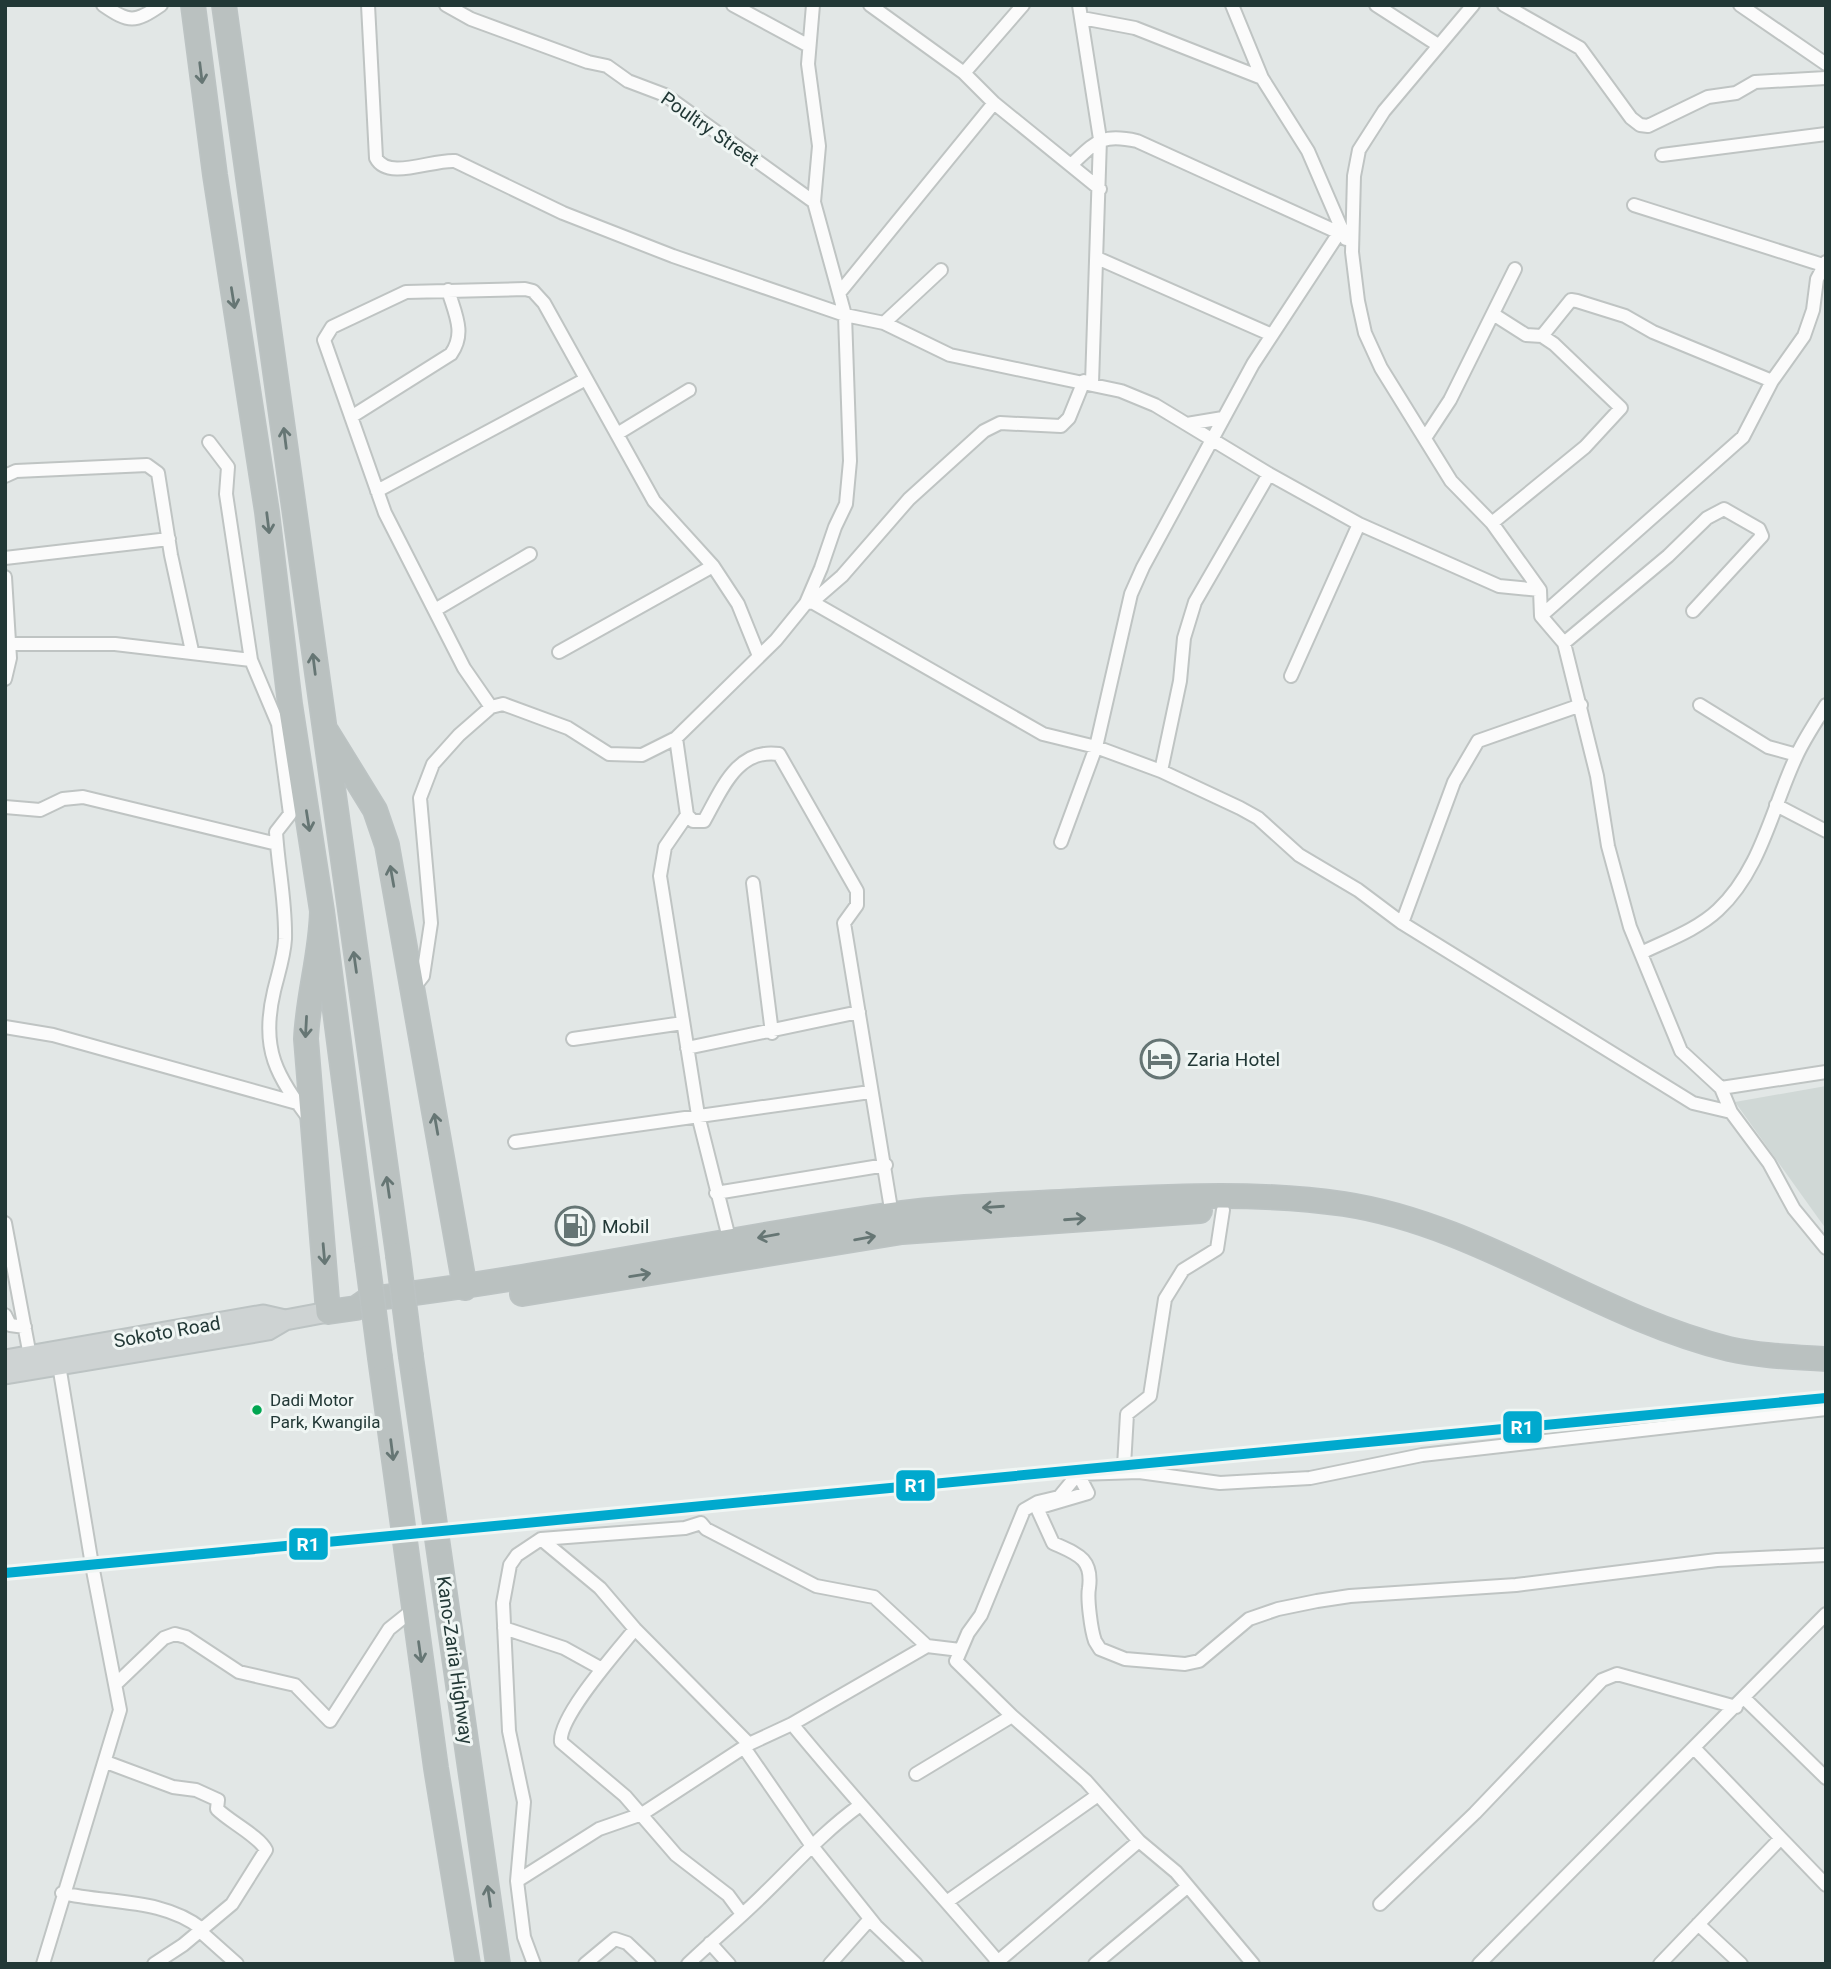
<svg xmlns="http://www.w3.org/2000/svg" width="1831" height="1969" font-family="Roboto,sans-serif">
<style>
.built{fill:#d0d8d6}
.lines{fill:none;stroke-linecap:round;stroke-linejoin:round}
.street-casing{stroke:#bfc4c3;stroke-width:16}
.primary-casing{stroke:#bcc3c3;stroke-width:23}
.highway-casing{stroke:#bcc3c3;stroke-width:26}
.street{stroke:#fbfbfb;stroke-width:12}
.primary{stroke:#ced3d3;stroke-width:19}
.highway{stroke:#bac1c0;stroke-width:23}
.highway-bridge-casing{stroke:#bcc3c3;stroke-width:26;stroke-linecap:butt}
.highway-bridge{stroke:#bac1c0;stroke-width:23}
.rail-1-casing{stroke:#f0f6f4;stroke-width:16}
.rail-1{stroke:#00a9ce;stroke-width:10}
.oneway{stroke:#667674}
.bus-dot{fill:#00a651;stroke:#f0f6f4;stroke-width:2.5}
.labels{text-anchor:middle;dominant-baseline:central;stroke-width:6;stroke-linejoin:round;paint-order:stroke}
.bus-label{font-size:17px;fill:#223836;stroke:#f0f6f4;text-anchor:start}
.street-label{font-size:19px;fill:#223836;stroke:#f0f6f4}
.poi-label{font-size:19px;fill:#223836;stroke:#f0f6f4;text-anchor:start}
.line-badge{stroke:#f0f6f4;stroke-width:2.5}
.badge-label{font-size:19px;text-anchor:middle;font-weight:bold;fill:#fff}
</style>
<rect width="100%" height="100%" fill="#e2e7e6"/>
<path class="built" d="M1826,1086V1229L1735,1102Z"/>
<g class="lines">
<defs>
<path id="street" d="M103,5C129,23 135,23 161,5
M368,5L376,158C388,181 433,159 455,161L563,213L673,256L845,315L884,323L950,355L1121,391L1155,405L1269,474L1359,524L1499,586L1540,590
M446,5L471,19L588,62L607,66L628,81L665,95L814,202
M733,5L809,46
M870,5L964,73L994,103L1100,189
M1079,5L1100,139L1092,383
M1232,5L1262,78L1308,151L1346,239
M1376,5L1438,45
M1473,5L1384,111L1359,150L1354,176L1352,252L1358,301L1365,333L1381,368L1451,481L1492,523L1540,590L1541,616L1564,643L1597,776L1608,846L1630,927L1681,1051L1721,1088L1731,1112L1769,1163L1794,1209L1826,1248
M1504,5L1580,48L1631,118L1640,125L1648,126L1708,97L1736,93L1755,82L1826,78
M1740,5L1826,64
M1082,18L1135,28L1262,78
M964,73L1023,5
M1662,155L1826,134
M1071,165C1096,142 1101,133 1137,141L1344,235
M1634,205L1823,265
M1097,258L1272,335
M840,292L994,103
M884,323L941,270
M1542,336L1571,300L1577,301L1625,316L1653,332L1772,381
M351,417L451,354C466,333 455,314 448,290
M1187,424L1223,418
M617,434L689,390
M1425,438L1450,400L1515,269
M209,442L228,467L226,494L251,660L278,724L290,814L276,832C278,867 286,902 285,939C284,957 278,974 274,991C260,1050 277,1076 310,1120
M5,476L16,471L147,465L158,473L171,555L192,651
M377,491L586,379
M1492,523L1585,447L1621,408L1554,344L1542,336L1526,335L1493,314
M5,558L169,539
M5,577L10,658L5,679
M812,602L842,576L909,499L984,431L1000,423L1061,426L1069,418L1084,381
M806,603L812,602L1043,734L1096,747L1161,771L1240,808L1258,818L1299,855L1358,890L1402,923L1693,1103L1731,1112
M435,610L530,554
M1541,616L1743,437L1772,381L1804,336L1813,310L1817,279L1826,262
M1564,643L1668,556L1707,518L1724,509L1759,529L1762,536L1693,611
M9,644H115L251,660
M559,652L713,566
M1291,676L1359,524
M1700,705L1768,747L1797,755
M491,707L464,668L385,513L324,340L332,327L406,292L525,289L533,291L544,303L654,501L713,566L738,604L759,656
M676,738L687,815L665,847L660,876L698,1115L730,1242
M1161,771L1180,681L1184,638L1195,602L1269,474
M1776,805L1826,831
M5,807L40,810L63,799L83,797L277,844
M687,815L693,821H704C722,789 737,748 779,754L857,891V905L844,923L892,1215
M1061,842L1096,747L1131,594L1143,567L1253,364L1339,233
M753,883L772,1033
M1402,923L1454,782L1478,741L1581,705
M1643,952C1668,940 1698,929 1718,910C1761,870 1772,808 1796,757C1804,739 1816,722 1826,705
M412,990L423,976L431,923L420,798L433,764L459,735L491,707L503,704L568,728L609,754L642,755L676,738L776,640L806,603L821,568L835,527L846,504L850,461L845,315L814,202L819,146L808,64L813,5
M5,1027L53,1035L297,1103
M573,1039L683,1023
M687,1048L859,1012
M1721,1088L1826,1072
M515,1142L870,1092
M716,1193L886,1165
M5,1223L30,1356
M5,1315L10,1325L25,1327
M1117,1471L1124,1466L1127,1414L1150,1396L1165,1299L1183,1270L1217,1249L1223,1210
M1078,1474L1088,1493L1037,1508L1053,1543C1077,1554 1093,1558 1089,1588C1087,1598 1091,1630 1095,1641L1100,1649L1125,1659L1185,1664L1199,1661L1249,1619L1278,1609L1317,1601L1350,1596L1516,1585L1717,1560L1826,1555
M541,1539L600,1588L635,1629L749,1744
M504,1628L564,1648L602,1669
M635,1629C618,1650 558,1717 561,1742L625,1796L676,1855L728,1895L742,1914
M117,1683L164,1638L175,1634L186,1637L239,1672L295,1685L330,1721L389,1629L414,1609
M1744,1698L1826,1778
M792,1724C859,1806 932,1883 1000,1964
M745,1749L812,1846L876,1926L916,1964
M1695,1749L1826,1885
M106,1762L173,1787L196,1790L218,1800L217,1809C230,1822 259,1836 266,1850L232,1904L183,1945L154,1964
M916,1774L1012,1716
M517,1881L599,1829L642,1814L749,1744L792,1724L927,1646L960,1650
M62,1893C109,1904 163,1898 202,1929
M948,1901L1098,1795
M1380,1904L1475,1813L1602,1680L1617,1674L1736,1707
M1698,1924L1741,1964
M200,1931L237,1964
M710,1943L729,1964
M43,1964L120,1710L92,1565L58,1359
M534,1964L524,1937L517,1881L524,1802L509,1731L503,1603L510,1565L517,1555L541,1539L685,1528L701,1523L706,1529L816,1586L874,1597L927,1646
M585,1964L615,1939L627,1943L649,1964
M688,1964C713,1940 740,1918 764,1894C796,1863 823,1832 859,1806
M830,1964L870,1919
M995,1964L1139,1841
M1095,1964L1187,1887
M1253,1964L1176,1872L1139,1841L1086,1781L1012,1716L956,1661L968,1633L981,1615L1024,1510L1038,1502L1059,1497L1078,1474L1139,1472L1220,1483L1310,1478L1422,1455L1826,1409
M1479,1964L1826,1614
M1660,1964L1780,1839"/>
<path id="primary" d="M5,1360L263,1315L285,1320L328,1312
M5,1374L268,1330L285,1320"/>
<path id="highway" d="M193,5L215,175L267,512L290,704L322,911L367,1258
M224,5L398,1255
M327,732L375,810L387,845L465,1288
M322,911C321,955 308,995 306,1039L328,1312L356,1308L369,1299C543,1278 714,1241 887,1215C956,1205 1028,1204 1097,1200C1179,1196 1262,1192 1344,1204C1481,1225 1595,1316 1729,1349C1760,1356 1794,1357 1826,1359
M522,1294L902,1232L1200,1211
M411,1357L498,1964
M380,1358L436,1768L468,1964"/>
</defs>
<use href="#street" class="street-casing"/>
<use href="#primary" class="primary-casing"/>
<use href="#highway" class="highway-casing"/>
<use href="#street" class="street"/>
<use href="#primary" class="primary"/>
<use href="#highway" class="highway"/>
<defs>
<path id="highway-bridge" d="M398,1255L411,1357
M367,1258L380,1358"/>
</defs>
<use href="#highway-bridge" class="highway-bridge-casing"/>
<use href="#highway-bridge" class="highway-bridge"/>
<defs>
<path id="rail-1" d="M5,1573L1826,1398"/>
</defs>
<use href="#rail-1" class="rail-1-casing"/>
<use href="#rail-1" class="rail-1"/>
</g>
<defs><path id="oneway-shaft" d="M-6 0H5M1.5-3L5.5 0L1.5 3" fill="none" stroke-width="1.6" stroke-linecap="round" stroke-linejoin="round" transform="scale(1.75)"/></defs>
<g class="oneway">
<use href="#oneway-shaft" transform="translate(201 73) rotate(83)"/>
<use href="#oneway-shaft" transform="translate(233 298) rotate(81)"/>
<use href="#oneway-shaft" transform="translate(285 438) rotate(-97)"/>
<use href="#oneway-shaft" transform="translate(268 523) rotate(83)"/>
<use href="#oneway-shaft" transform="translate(314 664) rotate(-97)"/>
<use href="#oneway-shaft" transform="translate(308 821) rotate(81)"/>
<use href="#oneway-shaft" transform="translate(392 876) rotate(-100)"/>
<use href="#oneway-shaft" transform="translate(355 962) rotate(-98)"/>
<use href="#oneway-shaft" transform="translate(306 1027) rotate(93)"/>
<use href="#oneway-shaft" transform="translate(436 1124) rotate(-100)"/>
<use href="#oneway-shaft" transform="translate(388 1187) rotate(-98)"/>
<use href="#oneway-shaft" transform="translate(993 1207) rotate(176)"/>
<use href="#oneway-shaft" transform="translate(1075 1219) rotate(-4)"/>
<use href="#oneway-shaft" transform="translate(768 1236) rotate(170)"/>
<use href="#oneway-shaft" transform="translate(865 1238) rotate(-10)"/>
<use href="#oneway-shaft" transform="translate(324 1254) rotate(85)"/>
<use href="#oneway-shaft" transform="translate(640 1275) rotate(-9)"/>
<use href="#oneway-shaft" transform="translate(392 1450) rotate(83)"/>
<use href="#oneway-shaft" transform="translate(420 1652) rotate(82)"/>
<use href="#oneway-shaft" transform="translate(489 1896) rotate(-98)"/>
</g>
<defs>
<symbol id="hotel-ring" viewBox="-11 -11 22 22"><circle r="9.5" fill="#f0f6f4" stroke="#657574" stroke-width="1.5"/><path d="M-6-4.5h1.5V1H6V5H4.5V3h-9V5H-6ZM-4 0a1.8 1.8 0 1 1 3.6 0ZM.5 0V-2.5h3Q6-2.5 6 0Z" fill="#657574"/></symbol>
<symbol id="fuel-ring" viewBox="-11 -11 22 22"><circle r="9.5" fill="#f0f6f4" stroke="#657574" stroke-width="1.5"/><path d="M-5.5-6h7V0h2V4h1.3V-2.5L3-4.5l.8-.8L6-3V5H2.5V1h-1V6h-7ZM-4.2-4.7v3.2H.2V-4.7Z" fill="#657574"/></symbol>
</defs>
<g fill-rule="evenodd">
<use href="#hotel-ring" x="1138" y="1037" width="44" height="44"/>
<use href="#fuel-ring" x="553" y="1204" width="44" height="44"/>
</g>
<circle class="bus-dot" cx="257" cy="1410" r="6"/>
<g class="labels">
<g class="bus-label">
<text x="270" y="1400">Dadi Motor<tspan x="270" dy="22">Park, Kwangila</tspan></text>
</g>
<g class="street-label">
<text transform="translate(710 129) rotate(35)">Poultry Street</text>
<text transform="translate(167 1332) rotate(-10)">Sokoto Road</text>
<text transform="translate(455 1660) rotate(82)">Kano-Zaria Highway</text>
</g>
<g class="poi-label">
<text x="1187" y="1059">Zaria Hotel</text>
<text x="602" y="1226">Mobil</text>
</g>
</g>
<g class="line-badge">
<rect x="1502" y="1410" width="41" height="34" rx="7" fill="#00a9ce"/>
<rect x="895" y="1469" width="41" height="33" rx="7" fill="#00a9ce"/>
<rect x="288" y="1527" width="41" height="34" rx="7" fill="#00a9ce"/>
</g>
<g class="badge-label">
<text x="1522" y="1434">R1</text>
<text x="916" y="1492">R1</text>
<text x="308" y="1551">R1</text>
</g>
<rect width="1831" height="1969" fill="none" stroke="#223836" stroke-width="14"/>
</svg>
